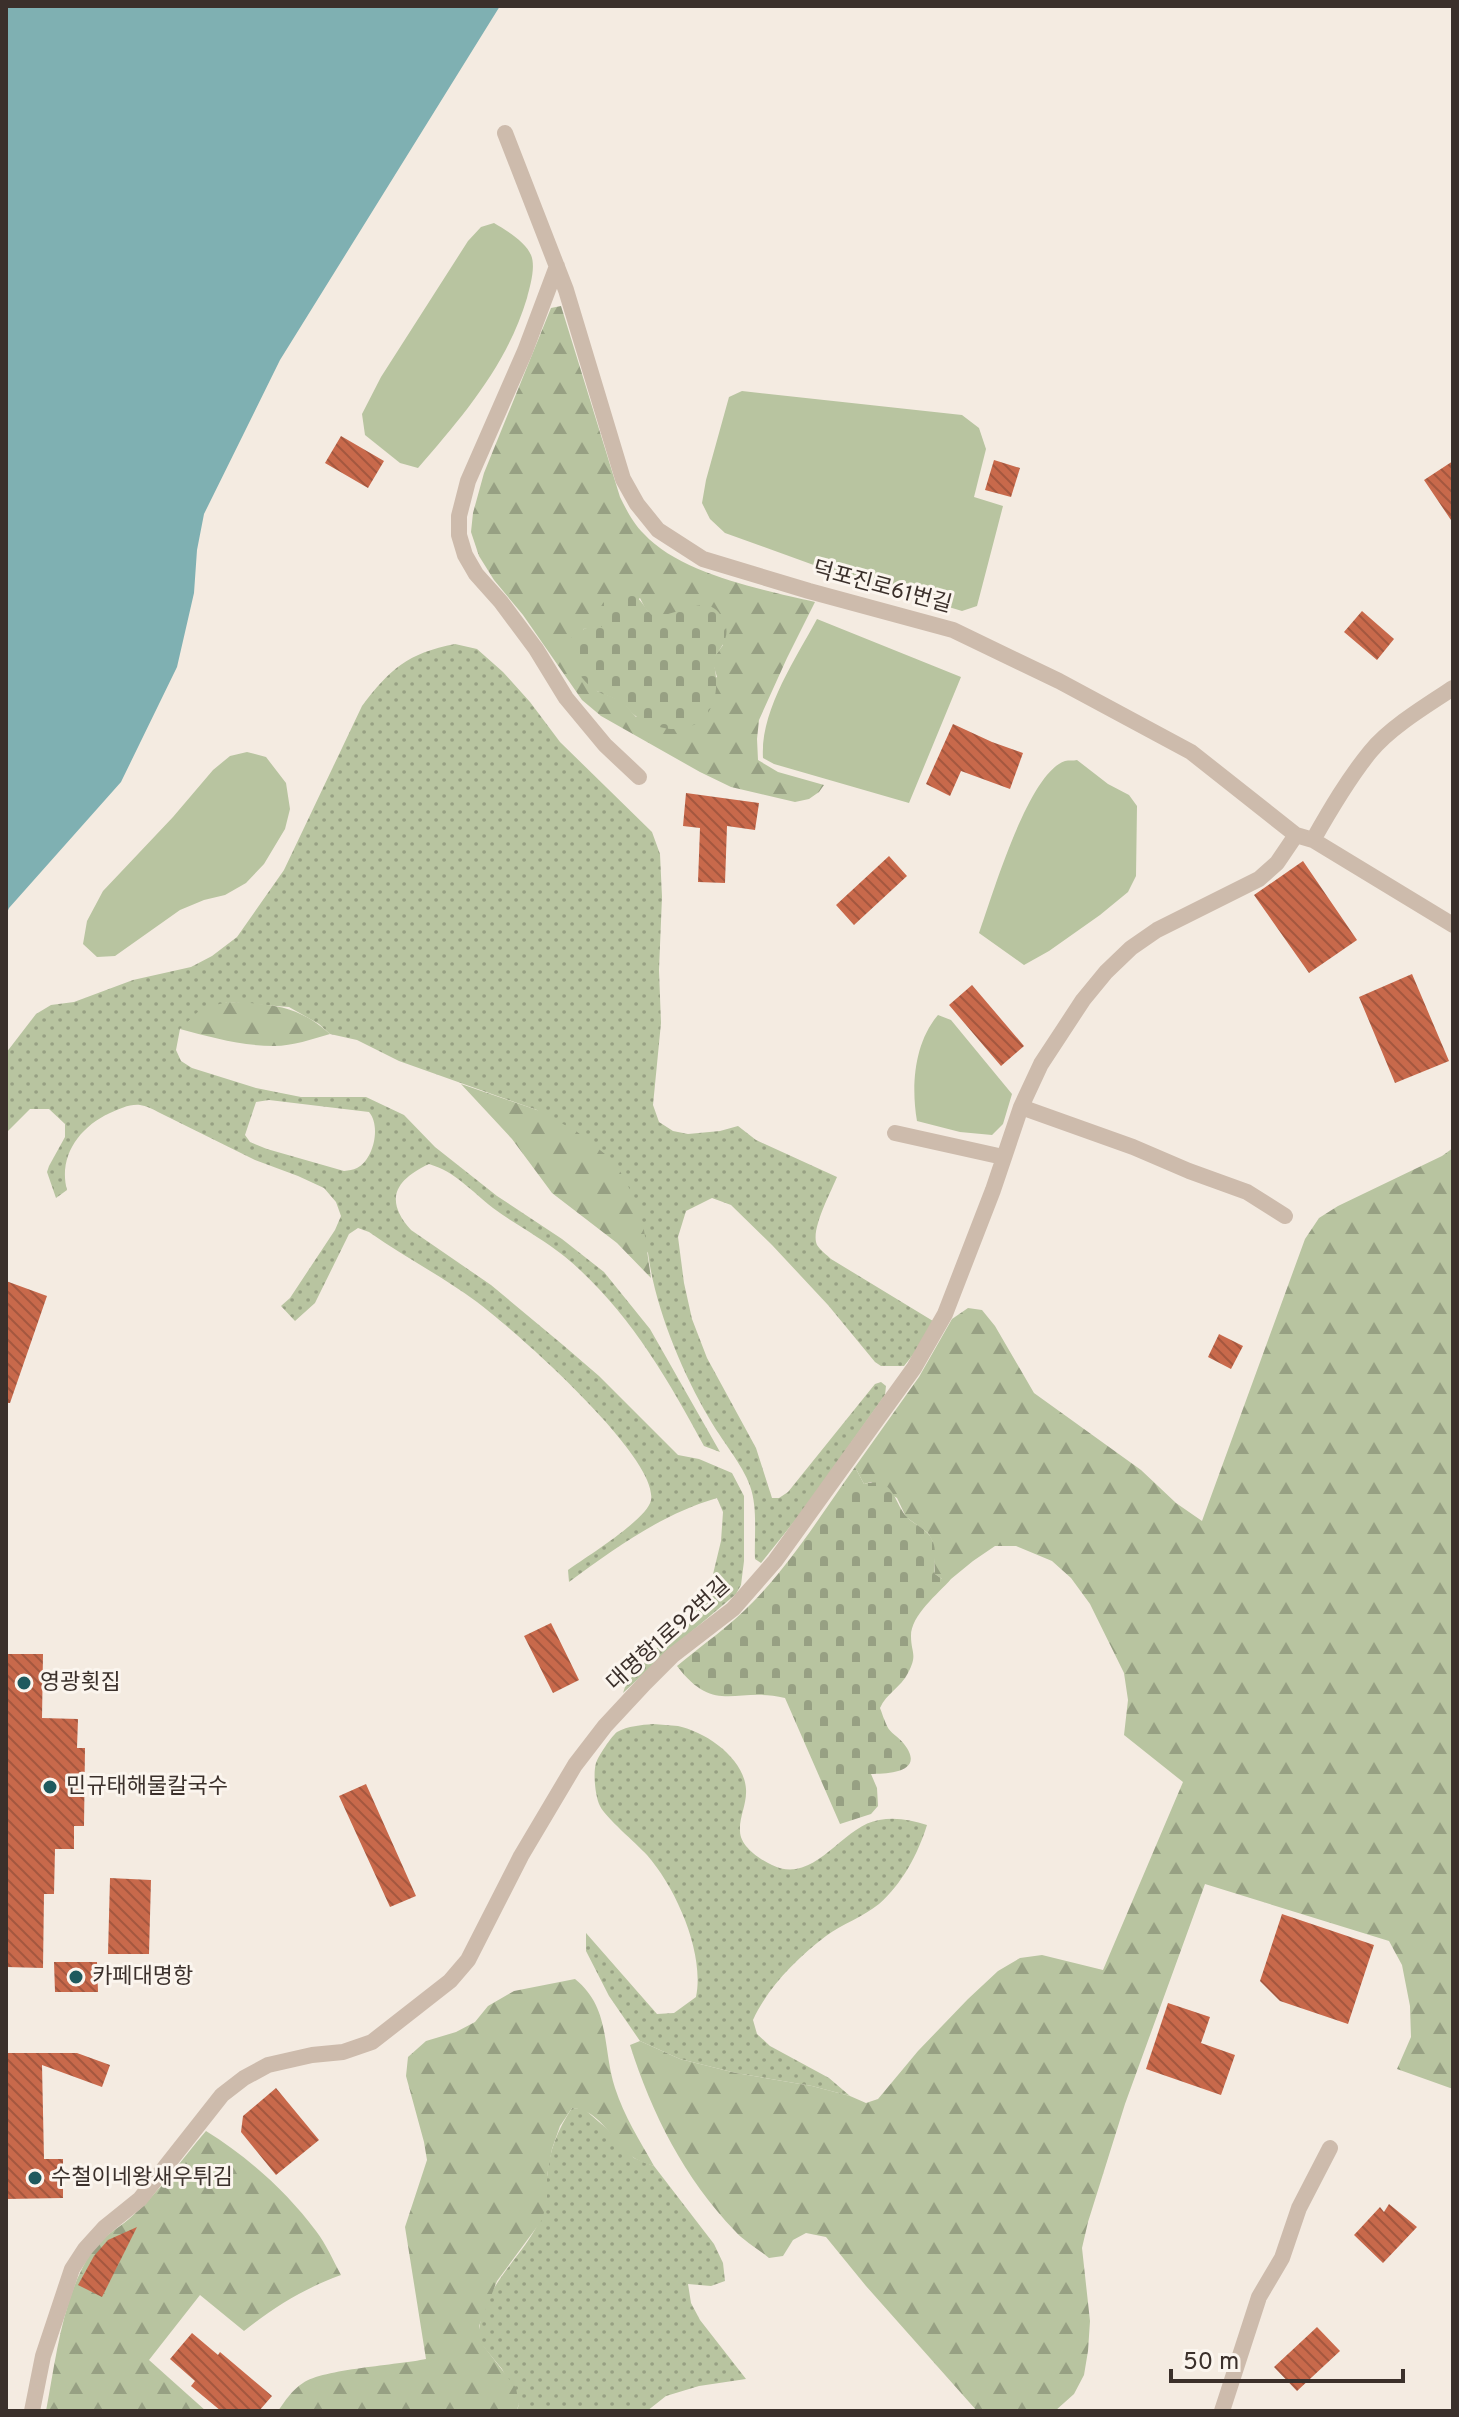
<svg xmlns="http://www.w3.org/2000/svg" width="1459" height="2417" font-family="Overpass,'Noto Sans KR',sans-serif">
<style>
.grass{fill:url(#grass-dots);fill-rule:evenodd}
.forest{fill:url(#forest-firs);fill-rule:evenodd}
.cemetery{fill:url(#cemetery-stones)}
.garden{fill:#b8c4a0}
.water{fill:#7fb0b2}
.building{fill:url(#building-back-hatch)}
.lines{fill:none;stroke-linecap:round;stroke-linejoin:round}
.lane{stroke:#cdbbac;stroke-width:16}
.poi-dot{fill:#1f5a5e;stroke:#fbf5ee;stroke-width:3}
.labels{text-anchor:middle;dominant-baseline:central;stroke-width:6;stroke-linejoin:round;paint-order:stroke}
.street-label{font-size:22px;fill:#3b302b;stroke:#fbf5ee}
.poi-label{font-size:22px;fill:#3b302b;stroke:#fbf5ee;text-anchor:start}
</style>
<defs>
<pattern id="grass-dots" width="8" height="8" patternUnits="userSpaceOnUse" patternTransform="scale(2)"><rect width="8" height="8" fill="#b8c4a0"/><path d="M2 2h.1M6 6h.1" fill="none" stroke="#97a083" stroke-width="1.8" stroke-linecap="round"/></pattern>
<pattern id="forest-firs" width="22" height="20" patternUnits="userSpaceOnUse" patternTransform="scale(2)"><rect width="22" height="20" fill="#b8c4a0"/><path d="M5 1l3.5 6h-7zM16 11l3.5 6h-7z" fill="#97a083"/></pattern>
<pattern id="cemetery-stones" width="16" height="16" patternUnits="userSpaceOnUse" patternTransform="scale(2)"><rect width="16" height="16" fill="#b8c4a0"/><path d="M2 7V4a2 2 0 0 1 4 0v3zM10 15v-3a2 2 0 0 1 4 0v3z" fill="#97a083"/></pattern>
<pattern id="building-back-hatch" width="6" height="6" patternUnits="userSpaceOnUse" patternTransform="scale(2)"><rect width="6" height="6" fill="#c8694b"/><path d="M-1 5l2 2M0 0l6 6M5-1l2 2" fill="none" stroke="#a4573f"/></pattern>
</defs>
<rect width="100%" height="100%" fill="#f4ebe1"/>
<path class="grass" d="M455,644L477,649L503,672L530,702L560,742L652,832L660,854L662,897L659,970L661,1023L653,1105L659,1122L673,1131L688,1134L720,1131L738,1126L756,1140L837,1177C831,1192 810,1230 817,1245C820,1250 827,1255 831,1259L933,1321L916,1351L904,1366H881L875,1362L828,1305L772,1245L731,1205L712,1198L686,1211L678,1237L684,1283L692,1319L707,1358L756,1448L772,1498H779L788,1492L875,1384L881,1382L886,1386L885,1395L801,1513L761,1563L755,1559C754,1536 758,1508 750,1486C743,1465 720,1438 709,1418C681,1370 655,1307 648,1253L537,1110L399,1061L357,1040L330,1034L319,1024L289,1007L227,1002L180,1029L176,1050L181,1061L192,1068L256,1088L301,1097H366L404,1115L435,1147L497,1196L562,1239L604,1272L650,1329L720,1452L704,1446C667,1377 626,1307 564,1256C542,1238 516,1225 493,1208C471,1191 456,1172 429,1164C395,1180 384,1200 411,1230L491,1285L563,1345L599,1376L678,1455L699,1459L732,1473L744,1496V1561L741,1585L736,1594L665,1654L623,1693L626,1684L655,1650L708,1595L721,1541L723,1512L717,1498C662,1514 615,1548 569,1582L568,1570C586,1557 648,1519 651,1500C659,1457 512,1328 477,1302C442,1276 404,1257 369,1232L358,1228L349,1234L315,1303L295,1321L281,1306L290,1298L335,1230L341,1216L336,1202L324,1188L298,1176L255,1160L158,1112C153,1109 146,1106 140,1105C129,1104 120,1109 110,1113C79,1127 58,1157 67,1190L56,1198L47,1172L49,1166L65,1137V1124L49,1109H30L6,1133V1053L36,1014L51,1005L74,1002L133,980L191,967L212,956L237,937L284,870L362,706C390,669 408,653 455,644ZM269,1100L369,1112C381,1126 374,1159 357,1168C353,1170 349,1170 344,1171L267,1149L250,1142L245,1135L256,1102Z
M653,1724C661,1725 670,1725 678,1726C706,1732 744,1758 746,1789C747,1804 739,1817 740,1831C740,1846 759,1859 772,1865C815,1886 841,1826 879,1820C896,1817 911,1820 927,1825C918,1854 902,1884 879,1904C863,1917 842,1924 826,1936C797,1958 768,1987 753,2020L757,2034L770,2046L829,2078L850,2096L812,2086L736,2073L680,2059L640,2041L609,1996L586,1951V1933L657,2014L674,2013L696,1997C705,1953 676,1888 647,1855C636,1843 605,1817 600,1806C595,1796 593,1773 596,1763C599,1755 611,1737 617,1732C628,1726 641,1725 653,1724Z
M572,2108L584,2109L606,2128L634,2158L654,2166L714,2244L723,2263L725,2281L711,2286L688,2284L691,2303L700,2320L746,2379L699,2386L666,2396L647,2411H516L519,2405L502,2369L478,2340C481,2277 534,2254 546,2202C548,2194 546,2185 547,2177C549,2151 558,2129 572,2108Z"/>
<path class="forest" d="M561,306L620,497C627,511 633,523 644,534C681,574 763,590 815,602L787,658L759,720L757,739L758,760L778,772L824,785L819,792L809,799L795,802L731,787L700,772L601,716L582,700L523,615L494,580L479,556L471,532L473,513L484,473L551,308ZM640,598L645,608L652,616L664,617L679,612L723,645L712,660L717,677L636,717L622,701L597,691L583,629L603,627Z
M227,1002C270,1004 297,1004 330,1034C312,1039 293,1046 274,1046C242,1046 210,1037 180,1029L201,1009Z
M461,1084L537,1110L576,1131L615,1162L635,1199L643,1223L651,1278L617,1243L552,1193L512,1139Z
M1453,1148V2089L1397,2069L1411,2037L1410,2006L1402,1965L1389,1941L1205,1884L1125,2104L1088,2222L1082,2248L1090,2321L1088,2351L1084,2375L1074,2394L1055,2411H977L866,2286L826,2237L806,2233L793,2240L783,2256L769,2258C758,2249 744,2241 735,2231C684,2178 652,2114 630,2045L640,2041L680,2059L736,2073L812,2086L850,2096L866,2103L878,2099L918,2051L968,1999L998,1971L1020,1958L1042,1955L1103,1970L1183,1782L1124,1735L1128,1700L1124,1673L1090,1604L1071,1578L1052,1561L1016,1546H995L973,1561L951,1579H942L935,1574L933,1542L928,1533L906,1517L897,1498L871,1482L864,1484L855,1467L919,1377L952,1319L968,1308L982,1310L995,1326L1034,1393L1141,1470L1176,1503L1202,1521L1305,1239L1319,1218L1338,1206L1442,1156Z
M575,1979C611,2008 602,2047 615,2088C624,2116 640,2141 654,2166C648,2164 641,2162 636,2159C612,2145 603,2110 572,2108L560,2126L552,2149L547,2176V2201L542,2220L497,2281L479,2326V2340L516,2388L519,2405L516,2411H278C285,2401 292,2390 303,2383C323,2369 398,2365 426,2359L405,2227L427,2160L424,2142L406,2076L408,2057L426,2041L456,2032L475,2022L488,2006L514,1991Z
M206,2131C248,2157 287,2192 316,2231C326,2244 333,2260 341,2275C303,2289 276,2306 244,2331L200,2295L149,2360L206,2411H46C56,2359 62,2297 92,2251C101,2237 116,2230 129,2219C158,2194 181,2160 206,2131Z"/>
<path class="cemetery" d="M623,591C640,593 641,605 653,616C677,618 708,589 723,619C732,635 722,646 713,660C728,716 689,748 637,717C631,713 626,705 619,701C612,697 604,695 597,691C578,680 552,640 584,629C589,627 597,627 602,627C594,607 604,598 623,591Z
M855,1467L864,1484C893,1477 892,1497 905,1515C913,1525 928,1528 933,1542C937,1552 933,1563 935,1574L942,1579H951C938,1594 911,1615 911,1636C911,1653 918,1654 908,1673C901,1687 886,1694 880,1708C882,1713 884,1720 887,1726C890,1733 899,1737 904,1744C926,1772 889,1774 871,1774L877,1788L878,1806L871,1814L840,1824L785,1698C736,1686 715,1716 677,1666C702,1645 730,1626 753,1602C792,1562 823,1512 855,1467Z"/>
<path class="garden" d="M494,223C506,230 526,242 531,255C536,267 530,286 527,298C507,365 463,416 418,468L400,463L365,435L362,414L381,377L468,241L481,227Z
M742,391L962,415L979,428L986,449L974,497L1003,506L977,606L962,611L833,572L725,533L710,519L702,503L706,480L729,397Z
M817,619L961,677L909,803L774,764L763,758C760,711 795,660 817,619Z
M247,752L266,757L286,783L290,809L285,829L264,864L246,883L225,895L204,900L180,910L115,956L97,957L83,944L87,921L103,891L173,817L213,770L230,756Z
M1077,760L1108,784L1129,795L1137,806L1136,876L1128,892L1100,915L1049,951L1024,965L979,933C992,897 1028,773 1065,761C1069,760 1073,761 1077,760Z
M938,1015L951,1020L1012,1094L1003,1124L992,1135L960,1132L917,1121C911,1087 914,1043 938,1015Z"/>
<path class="water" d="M6,6H500L280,360L204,514L197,550L194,593L177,667L121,782L9,908L6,915Z"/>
<path class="building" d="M341,436L384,461L368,488L325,463Z
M994,460L1020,468L1011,497L985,490Z
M1453,461V523L1424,480Z
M1362,611L1394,639L1377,660L1344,632Z
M953,724L992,742L1023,753L1010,789L961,771L950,796L926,784Z
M686,793L759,803L755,830L727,826L725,883L698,882L700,828L683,826Z
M889,856L907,876L854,925L836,905Z
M1303,861L1357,940L1309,973L1254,895Z
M1412,974L1449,1061L1395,1083L1359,997Z
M972,985L1024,1046L1001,1066L949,1005Z
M6,1281L47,1296L10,1403H6Z
M1219,1334L1243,1346L1231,1369L1208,1357Z
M551,1623L579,1680L553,1693L524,1636Z
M6,1654H43L42,1718L78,1719L77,1748H85L84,1826H74V1849H55L54,1894H44L43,1968L6,1967Z
M366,1784L416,1896L390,1907L339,1796Z
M110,1878L151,1880L149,1954H108Z
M1282,1914L1374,1945L1348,2024L1280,2001L1260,1981Z
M54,1962H97L98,1992H55Z
M1168,2003L1210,2017L1201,2043L1235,2055L1221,2095L1146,2069Z
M6,2053H77L110,2065L102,2087L42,2065L44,2159H63V2198L6,2199Z
M276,2088L319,2140L276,2175L241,2132L243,2116Z
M1389,2204L1417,2227L1383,2263L1354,2235L1380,2207L1384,2212Z
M137,2227L102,2297L78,2285L94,2256L108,2240Z
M1317,2327L1340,2351L1297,2391L1274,2367Z
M192,2333L218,2355L220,2352L272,2396L259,2411H221L191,2386L195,2381L170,2359Z"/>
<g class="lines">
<path class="lane" d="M505,133L566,290L623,479L637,504L658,530L703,559L809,591L953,630L1059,681L1191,752L1296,835L1313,840L1453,925
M557,266L525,351L468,481L459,516V535L465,555L476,574L501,602L536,649L566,698L605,745L639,777
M1313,840C1330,810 1348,779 1370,752C1389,728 1427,705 1453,688
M1021,1107L1133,1147L1189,1171L1247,1192L1285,1216
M895,1133L1003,1157
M32,2411L43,2356L72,2269L85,2249L104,2228L140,2199L222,2095L244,2078L268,2065L312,2055L343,2052L372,2042L450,1981L468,1960L521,1856L575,1765L605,1726L645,1683L672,1656L733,1609L775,1561L914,1368L945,1314L993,1190L1021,1107L1041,1064L1083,1000L1106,972L1131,948L1157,930L1259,879L1277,863L1296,835
M1222,2411L1259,2297L1282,2258L1299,2208L1330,2148"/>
</g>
<g class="poi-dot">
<circle cx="24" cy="1683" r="8"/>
<circle cx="50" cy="1787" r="8"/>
<circle cx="76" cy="1977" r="8"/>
<circle cx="35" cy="2178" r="8"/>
</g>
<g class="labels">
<g class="street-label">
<text transform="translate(882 588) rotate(15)">덕포진로61번길</text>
<text transform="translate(669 1635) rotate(-42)">대명항1로92번길</text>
</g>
<g class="poi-label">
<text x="40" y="1683">영광횟집</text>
<text x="66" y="1787">민규태해물칼국수</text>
<text x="92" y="1977">카페대명항</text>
<text x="51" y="2178">수철이네왕새우튀김</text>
</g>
</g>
<rect width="1459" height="2417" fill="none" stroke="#3b302b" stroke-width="16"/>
<path d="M1171 2369v12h232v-12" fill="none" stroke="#3b302b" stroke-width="4"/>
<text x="1183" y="2369" font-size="24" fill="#3b302b" stroke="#fbf5ee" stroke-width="6" paint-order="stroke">50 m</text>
</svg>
